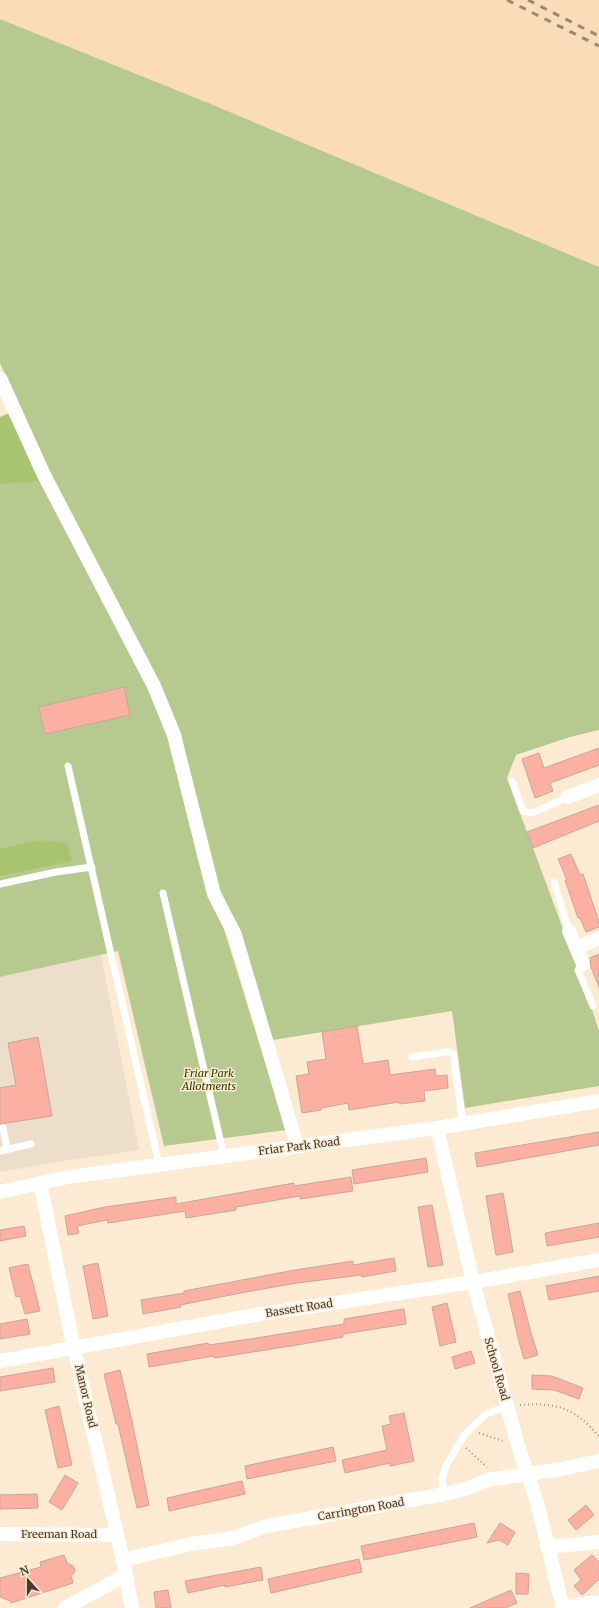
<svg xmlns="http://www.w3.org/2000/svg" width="599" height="1608" font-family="Merriweather,serif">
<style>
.built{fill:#faddb8}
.education{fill:#ecdecb}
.green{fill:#b6ca90}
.forest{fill:#a8c46f}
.building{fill:#fcb0a1;stroke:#cba49c}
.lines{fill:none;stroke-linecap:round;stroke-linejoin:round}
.path{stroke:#9c8e7c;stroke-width:2;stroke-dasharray:1 3;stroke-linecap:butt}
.service{stroke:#fff;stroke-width:7}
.minor{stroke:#fff;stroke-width:14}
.rail{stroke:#968877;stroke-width:3;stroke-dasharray:7 7;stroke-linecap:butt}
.labels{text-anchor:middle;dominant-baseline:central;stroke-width:3;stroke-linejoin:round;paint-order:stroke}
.park-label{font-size:11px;font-style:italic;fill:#2f3f00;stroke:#fdead2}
.street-label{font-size:11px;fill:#443b2e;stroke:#fdead2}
</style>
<rect width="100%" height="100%" fill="#fdead2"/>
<path class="built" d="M0,0H599V267L206,102L0,19Z"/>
<path class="education" d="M101,955L139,1150L56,1162L0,1172V977Z"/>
<path class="green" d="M0,19L206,102L599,267V730L570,737L516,755L507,778L585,988L599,1031V1086L465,1108L452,1011L273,1040L219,892L177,734L17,403L0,363Z
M8,414L153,688L172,737L223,926L286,1130L164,1146L118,951L0,977V417Z"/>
<path class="forest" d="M8,414L44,481L0,484V417Z
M39,840L67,843L72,861L0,876V849Z"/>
<path class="building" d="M124,687L130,715L45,734L39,707Z
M599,748V765L550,783L553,791L535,798L522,759L539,753L544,768Z
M599,805V821L533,848L527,832Z
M571,854L580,875L583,874L599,922V927L586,932L580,918H578L565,880H567L558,859Z
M599,954V987L591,967L590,958Z
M357,1026L363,1064L388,1060L390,1075L435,1069L436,1076L447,1075L448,1088L424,1091L425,1101L399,1104V1102L349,1110L348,1103L321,1108V1110L302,1113L296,1076L309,1074L307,1062L326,1059L322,1032Z
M38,1037L52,1116L0,1124V1088L16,1085L8,1043Z
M599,1132V1145L477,1167L475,1153Z
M426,1158L428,1172L354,1184L352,1170Z
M351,1177L353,1191L300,1199V1196L236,1207V1210L186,1218L185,1211L108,1223L107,1220L77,1226L79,1233L68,1235L65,1216L105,1207L176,1197V1204L294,1183V1186Z
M503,1193L513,1252L496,1255L486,1196Z
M432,1205L443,1265L428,1267L418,1207Z
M599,1223V1237L547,1246L545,1233Z
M24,1226L26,1236L0,1241V1230Z
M394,1258L396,1271L362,1277L361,1275L297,1283L251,1291L180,1305L181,1307L143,1314L141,1300L184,1293V1291L295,1270L353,1261V1265Z
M98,1263L108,1316L93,1319L83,1266Z
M28,1264L40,1311L25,1314L20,1296L16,1297L9,1268Z
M599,1276V1291L549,1300L546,1286Z
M520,1291L531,1333L538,1355L524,1359L518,1338L508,1294Z
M447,1303L456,1342L440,1346L432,1307Z
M404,1309L406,1324L343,1334V1337L297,1345L215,1358L214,1356L149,1367L147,1354L208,1343L209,1345L250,1339L344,1324V1319Z
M27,1319L30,1334L0,1339V1324Z
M471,1351L475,1363L455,1369L452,1357Z
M53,1368L55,1382L0,1391V1377Z
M120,1370L132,1421L149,1505L137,1508L118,1424H116L104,1374Z
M532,1375L552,1376L583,1388L579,1399L554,1390L532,1389Z
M59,1406L72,1465L58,1468L45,1410Z
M404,1413L414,1461L390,1466V1463L345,1473L342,1460L387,1450L382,1426L391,1424L389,1416Z
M333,1447L336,1461L247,1479L245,1466Z
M65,1475L78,1483L62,1510L49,1502Z
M242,1481L245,1494L169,1511L167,1498Z
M37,1494L38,1508L0,1509V1495Z
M586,1505L594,1515L576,1530L568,1520Z
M474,1523L477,1537L364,1560L361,1546Z
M500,1523L515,1532L508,1545L499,1540L487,1543Z
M64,1555L67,1563L73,1566L75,1569L74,1573L71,1576L73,1583L11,1603L10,1601L0,1597V1578L41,1567L40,1562Z
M592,1555L599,1562V1579L582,1595L574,1586L581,1580L574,1570Z
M359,1559L362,1572L271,1593L268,1579Z
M261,1567L263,1580L225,1587V1585L188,1593L185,1581Z
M516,1573L529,1574L528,1594H516Z
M168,1590L171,1608H156L154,1592Z
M511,1590L517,1603L505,1608H470Z"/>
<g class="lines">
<path class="path" d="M520,1405C556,1402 576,1408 599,1437
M479,1433L503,1441
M466,1448L487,1467"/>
<path class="service" d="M68,766L159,1164
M512,781L523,811L532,813L568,797
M554,882L569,931
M0,884L56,872L92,867
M163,893L224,1156
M583,964L578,970L593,1006
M412,1057L446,1052H450L453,1054L463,1124
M3,1128L7,1149
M0,1151L31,1144
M444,1494L442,1478L447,1464L465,1434L486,1414L508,1406"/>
<path class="minor" d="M0,378L43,473L154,686L174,735L214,894L235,935L297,1146
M568,797L599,785
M569,931L583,964
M577,948L599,938
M437,1128L473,1282L518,1445L537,1502L563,1608
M40,1183L74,1349L123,1560L132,1608
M0,1192L68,1177L437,1128L599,1101
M0,1361L255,1315L473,1282L599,1260
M0,1534L117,1535
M547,1547L599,1542
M123,1560L191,1544L233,1538L267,1526L444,1494L466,1489L487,1480L556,1470L599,1461
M65,1608L126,1575
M563,1608L581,1604L599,1602"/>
<path class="rail" d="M507,0L599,46
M528,0L599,36"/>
</g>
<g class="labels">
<g class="park-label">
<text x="209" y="1073">Friar Park<tspan x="209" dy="13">Allotments</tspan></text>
</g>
<g class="street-label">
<text transform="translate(299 1146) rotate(-7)">Friar Park Road</text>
<text transform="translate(299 1308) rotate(-9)">Bassett Road</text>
<text transform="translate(497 1369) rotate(74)">School Road</text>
<text transform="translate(86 1396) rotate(77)">Manor Road</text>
<text transform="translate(361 1509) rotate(-10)">Carrington Road</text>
<text x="59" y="1534">Freeman Road</text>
</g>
</g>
<g transform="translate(28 1580) rotate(339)" stroke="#fdead2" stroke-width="3" paint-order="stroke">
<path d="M0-3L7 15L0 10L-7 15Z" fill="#443b2e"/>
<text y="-6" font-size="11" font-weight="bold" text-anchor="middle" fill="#443b2e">N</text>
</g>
</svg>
